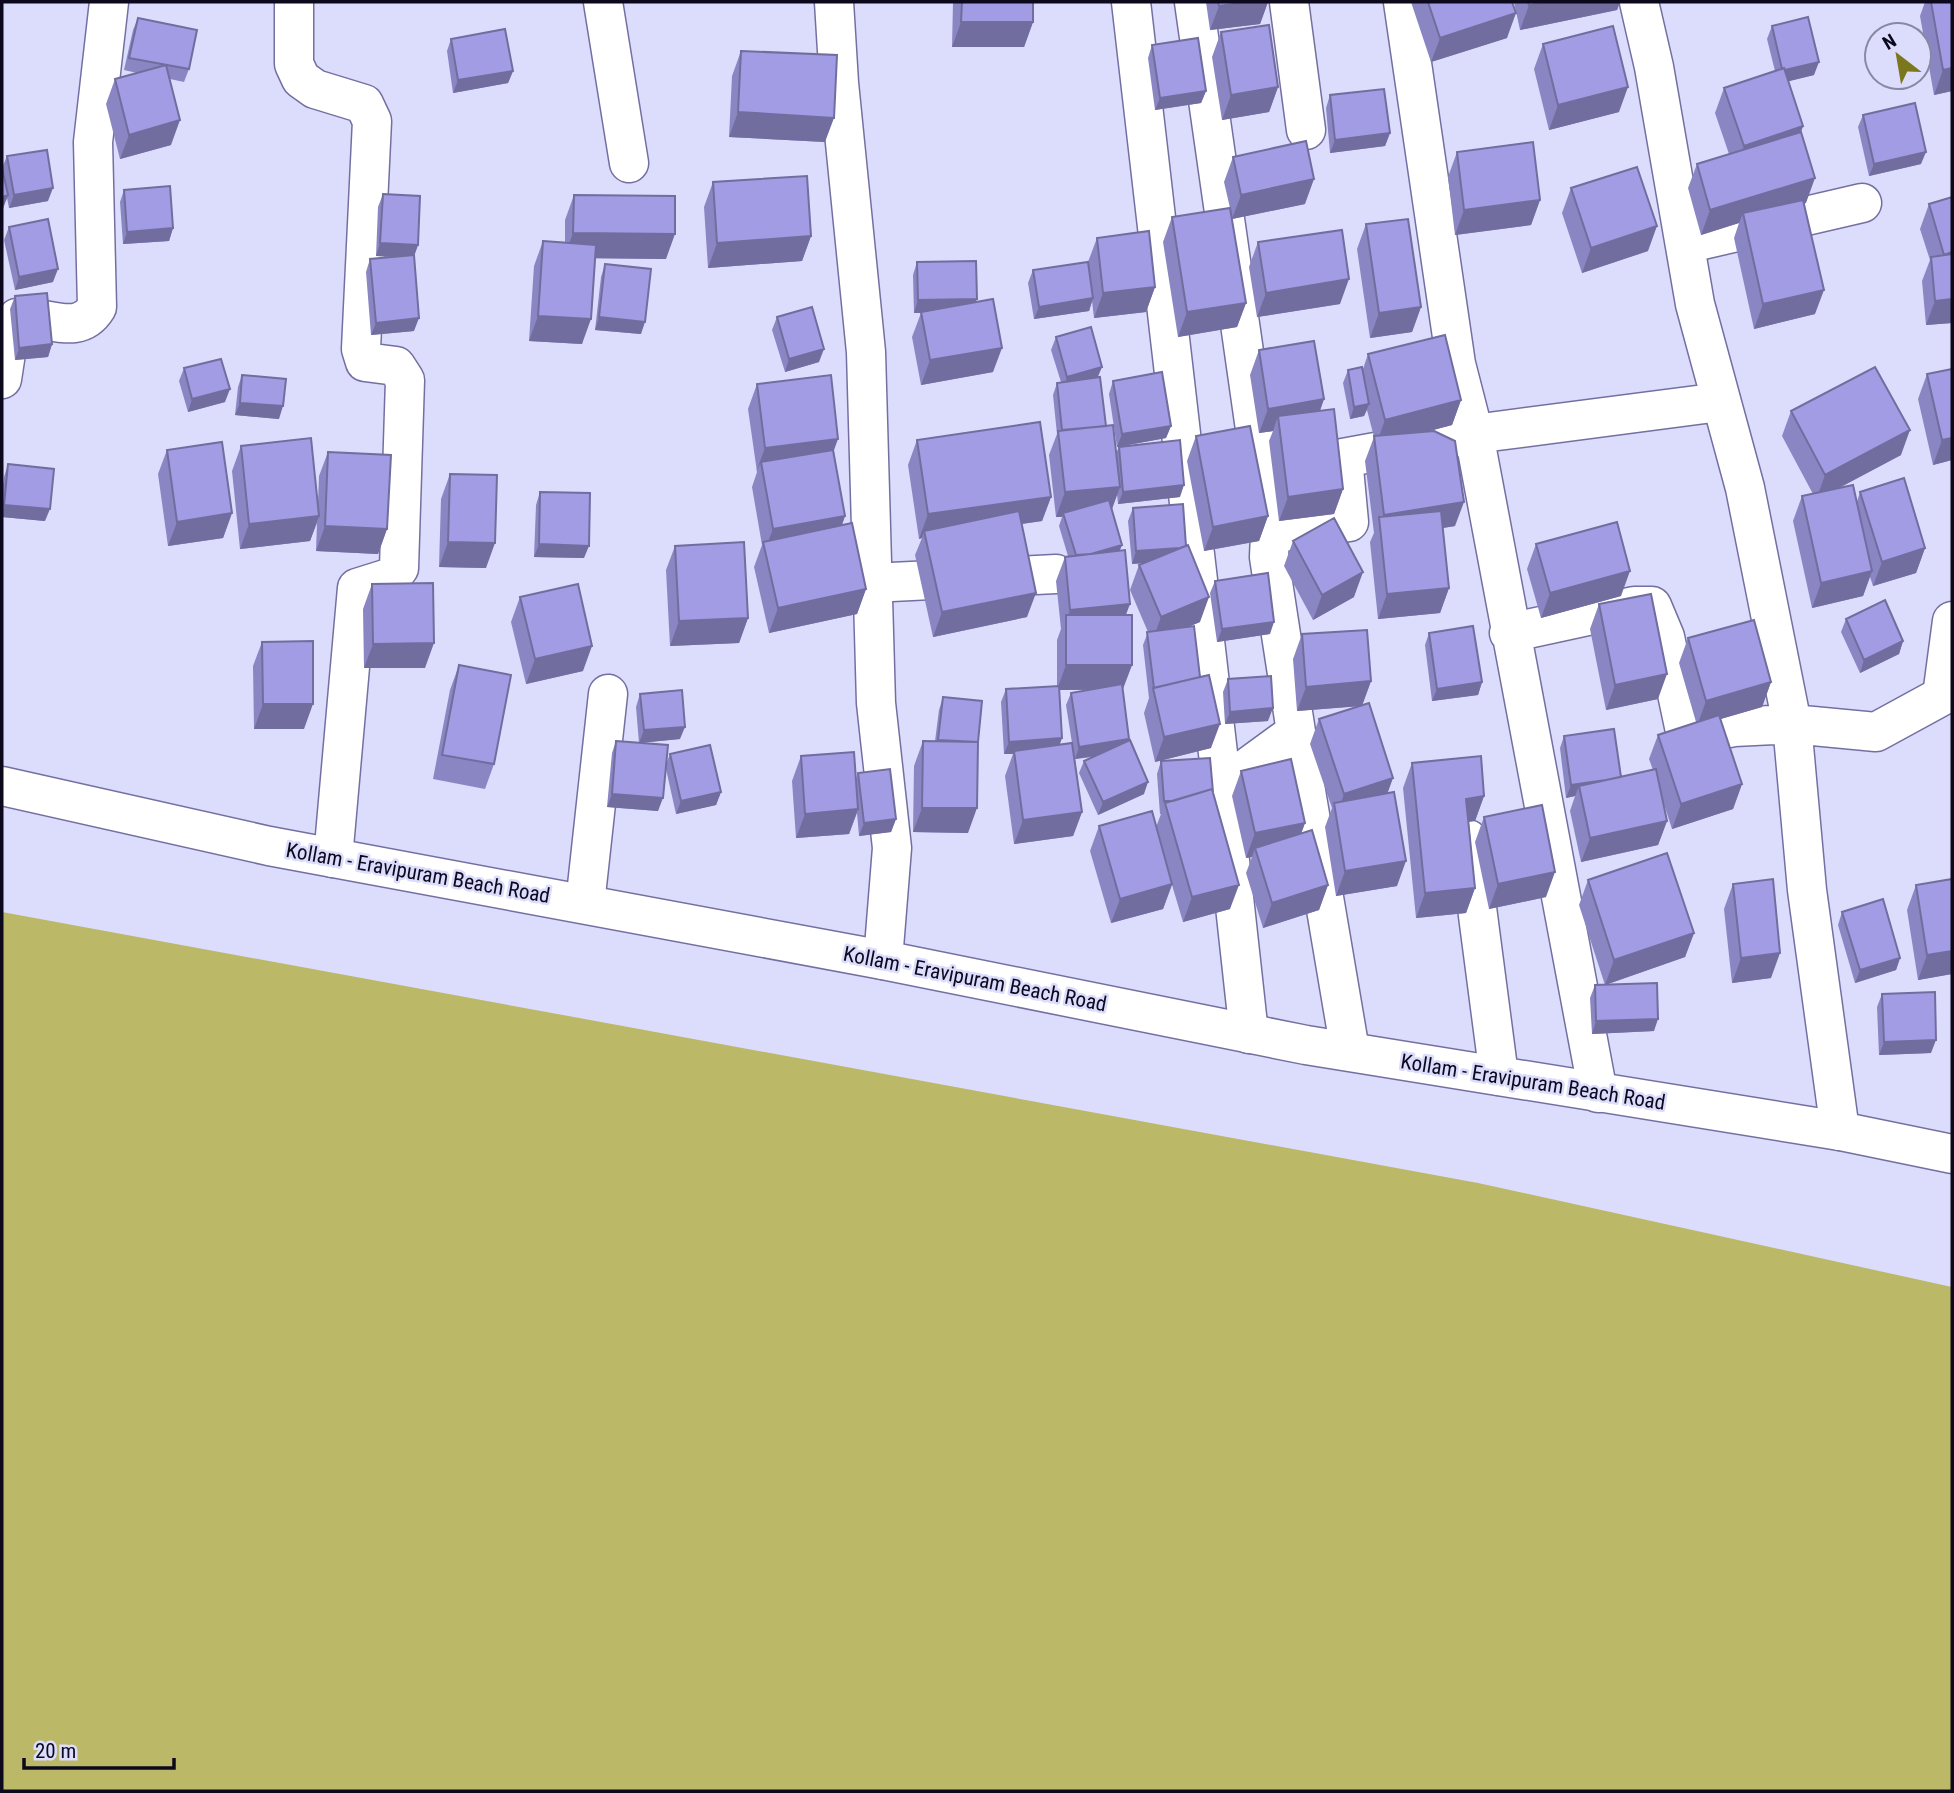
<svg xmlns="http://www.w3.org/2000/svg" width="1954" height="1793" font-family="'Roboto Condensed',sans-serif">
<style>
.water{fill:#bbb868}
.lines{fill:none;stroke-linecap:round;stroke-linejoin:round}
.minor-casing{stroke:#7370a1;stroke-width:41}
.secondary-casing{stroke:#7370a1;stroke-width:41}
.minor{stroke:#fff;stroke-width:38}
.secondary{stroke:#fff;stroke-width:38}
.wall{fill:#8a86c3;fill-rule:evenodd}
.shaded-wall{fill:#716d9f}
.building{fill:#a19ce3;stroke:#716d9f;stroke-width:2}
.labels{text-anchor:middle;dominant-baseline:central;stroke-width:5;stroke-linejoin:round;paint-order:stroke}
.street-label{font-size:21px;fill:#0c091c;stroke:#dcdcfd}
</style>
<rect width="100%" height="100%" fill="#dcdcfd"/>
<path class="water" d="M2,912L1478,1183L1952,1287V1791H2Z"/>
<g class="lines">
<defs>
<path id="minor" d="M294,2V64L301,79L315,89L364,104L372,121L361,349L365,362L396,366L405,380L399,568L392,577L357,588L333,858
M603,2L629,163
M834,2L839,83L866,352L876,703L892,848L883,960
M1131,2L1221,779
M1194,2L1270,534
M1289,2L1306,130
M1403,2L1456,364L1474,434L1598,1093
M1639,2L1654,67L1695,304L1745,488L1792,724L1807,890L1840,1131
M1685,244L1862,203
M2,379L10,327L17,318C48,315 78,338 97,307L93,142L109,2
M871,583L1056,574
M1509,633L1634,606H1652L1665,637L1686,736L1734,727L1792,724L1876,732L1942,696L1952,621
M1296,732L1350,1051
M1468,839L1499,1076
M585,904L608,694
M1249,1034L1221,779L1241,772L1296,732L1269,557L1270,534L1349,522L1343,458L1474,434L1720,402"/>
<path id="secondary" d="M2,786L269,846L883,960L1306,1045L1840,1131L1952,1154"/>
</defs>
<use href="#minor" class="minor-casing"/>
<use href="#secondary" class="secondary-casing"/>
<use href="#minor" class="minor"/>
<use href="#secondary" class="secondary"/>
</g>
<path class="wall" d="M953,2H1033V22L1024,47H952Z
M1206,2H1268L1260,24L1210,30Z
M1411,2H1512L1507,38L1431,62Z
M1514,2H1620L1617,10L1520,30Z
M1925,2H1952V91L1934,95L1920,16Z
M138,18L189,69L184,82L170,79L171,145L120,159L106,104L115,79L137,73L124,70L133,30Z
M1772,26L1814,75L1788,81L1803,126L1801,132L1806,203H1804L1815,314L1754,329L1734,238L1739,223L1701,235L1688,188L1697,164L1729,154L1715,113L1724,88L1775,71L1767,39Z
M1221,32L1278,87L1269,112L1222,120L1212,57Z
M451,39L513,71L508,83L453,93L447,51Z
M1543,44L1619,112L1549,130L1534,69Z
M1152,45L1206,91L1201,103L1155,110L1148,58Z
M741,51L825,142L729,137L732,76Z
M1330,95L1390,133L1385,146L1330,153L1326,108Z
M1863,115L1921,164L1869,176L1858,127Z
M1457,152L1540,200L1531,225L1455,235L1448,177Z
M7,156L48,201L9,208L7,198L3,208H2V168Z
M1233,157L1305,204L1232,219L1246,303L1237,327L1178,337L1163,242L1172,217L1230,208L1224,182Z
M713,182L811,236L802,261L708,268L704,207Z
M1571,188L1648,251L1582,273L1562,213Z
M124,190L173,228L169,241L123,244L120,202Z
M383,194L418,245L414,257V331L371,335L366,272L370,259L396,257L376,256L378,207Z
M574,195L666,259L595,258L582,344L529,341L534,266L543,241L565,242V220Z
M1952,197V323L1926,325L1922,281L1930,260L1920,229L1929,204Z
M1366,224L1421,307L1412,332L1370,338L1357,249Z
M9,227L53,282L15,290L4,240Z
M1097,238L1155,287L1146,312L1094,318L1092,301L1089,311L1034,319L1028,283L1033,270L1088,262Z
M1258,242L1340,304L1257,317L1249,267Z
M917,262L976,302L993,372L921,385L912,337L921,313H914L913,275Z
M605,264L641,334L595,330L601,277Z
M15,296L52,344L48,357L15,360L10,309Z
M777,317L819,362L785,372L772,330Z
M1056,337L1098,378L1106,426L1116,453L1119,447L1180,497L1118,504L1117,494L1111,510L1122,545L1119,551L1132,665L1122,689L1129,739L1144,794L1098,815L1079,773L1084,761L1093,757L1075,759L1082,812L1073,836L1014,844L1005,776L1013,754H1004L1001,702L1006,689L1057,686V640L1061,629L1056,581L1065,557L1068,556L1059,526L1062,517H1056L1049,455L1057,434L1053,395L1057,383L1061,382L1051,350ZM1059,690H1090L1071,693L1066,705L1072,743L1059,745Z
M1259,350L1324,399L1320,411L1343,489L1334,514L1279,521L1269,441L1273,431L1259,433L1250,375Z
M1368,354L1461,400L1452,425L1426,432L1455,526L1443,528L1449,588L1440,613L1378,619L1370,542L1374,533L1365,461L1374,437L1367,410L1364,416L1350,419L1343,383L1348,370L1363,369Z
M184,368L225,402L188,412L179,381Z
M1952,369V460L1933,465L1918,399L1927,374Z
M242,375L279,419L235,415L238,387Z
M1113,381L1171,426L1166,438L1117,447L1109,394Z
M757,384L834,452L845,516L842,525L866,589L857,614L769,633L754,567L762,545L752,487L757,472L748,409Z
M1791,411L1901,455L1839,488L1857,502L1860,492L1925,548L1916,573L1873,586L1870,577L1863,596L1812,608L1793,521L1802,496L1813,494L1782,436Z
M1196,436L1268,516L1259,541L1204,551L1187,461Z
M917,440L1051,497L1042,521L1021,524L1027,617L933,637L915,555L922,538L919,539L908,465Z
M241,446L318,502L319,476L328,452L387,529L378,554L316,551L317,523L310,541L240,549L232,471Z
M167,450L232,513L223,538L168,546L158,474Z
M8,464L45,521L2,517V494L4,477Z
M450,474L486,568L439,567L441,499Z
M540,492L584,558L534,557L536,505Z
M1133,508L1186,546L1200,622L1190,626L1200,677L1211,748L1155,762L1144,713L1149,698L1143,645L1148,632L1130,590L1139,565L1145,563L1132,564L1128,521Z
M1293,541L1354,597L1313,620L1284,566Z
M1536,544L1621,596L1541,618L1527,569Z
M675,546L748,618L739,643L670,646L666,570Z
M1215,581L1270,634L1217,642L1210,593Z
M372,584L425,668H364L363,609Z
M520,597L583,671L526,684L511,622Z
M1599,604L1658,699L1606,710L1590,629Z
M1846,619L1903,641L1899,654L1860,673L1841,632Z
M1429,633L1482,682L1478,695L1432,701L1425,645Z
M1302,634L1371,681L1362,705L1388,793L1397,886L1336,896L1325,827L1332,808L1310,744L1319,719L1359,706L1297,711L1293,659Z
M1688,638L1771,682L1762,707L1720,719L1742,784L1733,809L1672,829L1662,798L1667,821L1658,845L1581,862L1570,811L1575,796L1566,798L1560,748L1564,736L1621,777L1653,770L1649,759L1658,735L1696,722L1679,663Z
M262,642L304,729H254L253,666Z
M459,665L494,764L485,789L433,779L450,690Z
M1228,679L1268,721L1225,724L1223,692Z
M640,694L680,739L639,743L636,707Z
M943,697L968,833L913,832L914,766L923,741H935L939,710Z
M616,741L666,764L670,754L721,792L716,805L676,814L666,769L658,811L607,807L612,753Z
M801,756L856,780L858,773L896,819L891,832L859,836L857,813L849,834L796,838L792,781Z
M1161,761L1213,792L1230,909L1183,922L1172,885L1163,909L1111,923L1090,851L1099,826L1156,827L1161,814H1160L1157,774Z
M1412,763L1484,796L1475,821L1469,822L1475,888L1466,913L1416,918L1403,788Z
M1241,771L1305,823L1301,834L1328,885L1319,910L1263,928L1246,873L1252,857L1246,858L1232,796Z
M1484,817L1546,897L1489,909L1475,842Z
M1588,880L1694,933L1685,957L1605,985L1579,905Z
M1733,884L1771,978L1732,983L1724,909Z
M1916,885L1952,974L1918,980L1907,910Z
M1842,912L1900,958L1896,970L1855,983L1838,925Z
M1595,985L1654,1031L1592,1034L1590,998Z
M1882,994L1931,1053L1879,1055L1877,1007Z"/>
<path class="shaded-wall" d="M1247,2H1268L1260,24L1210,30L1219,6Z
M1546,2H1620L1617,10L1520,30L1529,5Z
M1516,13L1507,38L1431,62L1440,38Z
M961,22H1033L1024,47H952Z
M1819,62L1814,75L1778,84L1783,71Z
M1952,68V91L1934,95L1943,70Z
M513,71L508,83L453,93L458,80Z
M1278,87L1269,112L1222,120L1231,95Z
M1628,87L1619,112L1549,130L1558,105Z
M1206,91L1201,103L1155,110L1160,98Z
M738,112L834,118L825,142L729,137Z
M180,120L171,145L120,159L129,135Z
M1803,126L1794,151L1735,171L1744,146Z
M1390,133L1385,146L1330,153L1335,140Z
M1926,152L1921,164L1869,176L1874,164Z
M1815,178L1806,203L1745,221L1743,213L1739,223L1701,235L1710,210Z
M1314,179L1305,204L1232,219L1241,195Z
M53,188L48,201L9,208L14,195Z
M8,195L3,208H2V197Z
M1540,200L1531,225L1455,235L1464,210Z
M1657,226L1648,251L1582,273L1591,248Z
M173,228L169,241L123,244L127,232Z
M573,233L675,234L666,259L564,258Z
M811,236L802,261L708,268L717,243Z
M380,243L418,245L413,258L376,256Z
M58,269L53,282L15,290L19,277Z
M1349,279L1340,304L1257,317L1266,293Z
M1155,287L1146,312L1094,318L1103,293Z
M1824,290L1815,314L1754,329L1763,304Z
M1093,298L1089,311L1034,319L1039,307Z
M977,299L972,312L914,313L918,300Z
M1952,299V323L1926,325L1935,301Z
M1246,303L1237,327L1178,337L1187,312Z
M1421,307L1412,332L1370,338L1379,313Z
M538,316L591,319L582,344L529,341Z
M599,317L645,322L641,334L595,330Z
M419,318L414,331L371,335L376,323Z
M52,344L48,357L15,360L19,348Z
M1002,348L993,372L921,385L930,360Z
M824,349L819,362L785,372L789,359Z
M1102,367L1097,379L1063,389L1067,377Z
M230,389L225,402L188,412L192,399Z
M1324,399L1315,424L1278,416L1273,431L1259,433L1268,409Z
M1461,400L1452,425L1376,445L1385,420Z
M240,403L283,406L279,419L235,415Z
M1369,404L1364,416L1350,419L1354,407Z
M1171,426L1166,438L1117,447L1122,434Z
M1910,430L1901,455L1816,500L1825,475Z
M1952,438V460L1933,465L1942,440Z
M838,439L829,464L761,462L756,472L765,448Z
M1184,485L1180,497L1118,504L1123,492Z
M1120,487L1111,512L1063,513L1062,517H1056L1065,492Z
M1343,489L1334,514L1279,521L1288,497Z
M1051,497L1042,521L926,538L924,531L922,538L919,539L928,514Z
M1464,502L1455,526L1381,538L1380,524L1384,515Z
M4,505L50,509L45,521L2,517V510Z
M232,513L223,538L168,546L177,522Z
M319,516L310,541L240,549L249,524Z
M845,516L836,541L765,550L773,529Z
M1268,516L1259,541L1204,551L1213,527Z
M325,526L387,529L378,554L316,551Z
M448,542L495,543L486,568L439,567Z
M539,544L589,546L584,558L534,557Z
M1122,545L1117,557L1077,558Z
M1186,548L1182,560L1132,564L1136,551Z
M1925,548L1916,573L1873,586L1882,562Z
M1630,571L1621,596L1541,618L1550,593Z
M1872,571L1863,596L1812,608L1821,583Z
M1363,572L1354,597L1313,620L1322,595Z
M1449,588L1440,613L1378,619L1387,594Z
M866,589L857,614L769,633L778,608Z
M1036,593L1027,617L933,637L942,612Z
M1209,597L1200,622L1152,642L1161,617Z
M1130,604L1121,628L1066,622L1070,610Z
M748,618L739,643L670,646L679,621Z
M1274,622L1270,634L1217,642L1222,629Z
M1903,641L1899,654L1860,673L1864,660Z
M434,643L425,668H364L373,644Z
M592,646L583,671L526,684L535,659Z
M1066,665H1132L1123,689L1057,690Z
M1667,674L1658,699L1606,710L1615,685Z
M1371,681L1362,706L1297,711L1306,687Z
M1482,682L1478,695L1432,701L1437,689Z
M1771,682L1762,707L1697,726L1706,701Z
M263,704H313L304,729H254Z
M1273,708L1268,721L1225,724L1230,712Z
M1220,724L1211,748L1155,762L1164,737Z
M685,727L680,739L639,743L644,730Z
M1062,738L1058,750L1014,751L1013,754H1004L1009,742Z
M1129,739L1125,751L1075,759L1079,747Z
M1393,778L1384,803L1336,817L1344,794Z
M1621,778L1579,786L1575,796L1566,798L1571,785Z
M1148,782L1144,794L1098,815L1103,802Z
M1742,784L1733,809L1672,829L1681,804Z
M721,792L716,805L676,814L681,801Z
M612,794L663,798L658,811L607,807Z
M1484,796L1475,821L1457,823L1466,799Z
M922,808H977L968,833L913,832Z
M858,809L849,834L796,838L805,814Z
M1082,812L1073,836L1014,844L1023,820Z
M896,819L891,832L859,836L864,823Z
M1667,821L1658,845L1581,862L1590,838Z
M1305,823L1296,847L1255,848L1252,857L1246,858L1255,833Z
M1406,861L1397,886L1336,896L1345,871Z
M1555,872L1546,897L1489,909L1498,884Z
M1172,884L1163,909L1111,923L1120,899Z
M1239,885L1230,909L1183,922L1192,897Z
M1328,885L1319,910L1263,928L1272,903Z
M1475,888L1466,913L1416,918L1425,893Z
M1694,933L1685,957L1605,985L1614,960Z
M1952,951V974L1918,980L1927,955Z
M1780,953L1771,978L1732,983L1741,958Z
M1900,958L1896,970L1855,983L1860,970Z
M1658,1019L1654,1031L1592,1034L1596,1021Z
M1936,1040L1931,1053L1879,1055L1884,1042Z"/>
<path class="building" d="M962,2H1033V22H961Z
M1218,2H1247L1219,6Z
M1428,2H1512L1516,13L1440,38Z
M1528,2H1546L1529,5Z
M1931,2H1952V68L1943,70Z
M1808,17L1819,62L1785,70L1784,68L1782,69L1772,26Z
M138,18L197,30L189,69L129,58Z
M1269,25L1278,87L1231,95L1221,32Z
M1613,26L1628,87L1558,105L1543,44Z
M505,29L513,71L458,80L451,39Z
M1198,38L1206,91L1160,98L1152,45Z
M741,51L837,55L834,118L738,112Z
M166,65L180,120L129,135L115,79Z
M1784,68L1803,126L1744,146L1724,88Z
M1384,89L1390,133L1335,140L1330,95Z
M1915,103L1926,152L1874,164L1863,115Z
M1801,132L1815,178L1710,210L1697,164Z
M1306,141L1314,179L1241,195L1233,157Z
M1533,142L1540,200L1464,210L1457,152Z
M47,150L53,188L14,195L7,156Z
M1637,167L1657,226L1591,248L1571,188Z
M2,168L8,195L2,197Z
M807,176L811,236L717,243L713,182Z
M170,186L173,228L127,232L124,190Z
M383,194L420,196L418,245L380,243Z
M574,195L675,196V234L573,233Z
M1952,197V252L1944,255L1929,204Z
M1803,200L1824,290L1763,304L1743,213Z
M1230,208L1246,303L1187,312L1172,217Z
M48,219L58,269L19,277L9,227Z
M1408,219L1421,307L1379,313L1366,224Z
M1342,230L1349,279L1266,293L1258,242Z
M1149,231L1155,287L1103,293L1097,238Z
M543,241L596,245L591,319L538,316Z
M1952,254V299L1935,301L1931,257Z
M414,255L419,318L376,323L370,259Z
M976,261L977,299L918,300L917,262Z
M1088,262L1093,298L1039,307L1033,270Z
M605,264L651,269L645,322L599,317Z
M47,293L52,344L19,348L15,296Z
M993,299L1002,348L930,360L921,312Z
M812,307L824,349L789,359L777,317Z
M1091,327L1102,367L1067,377L1056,337Z
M1445,335L1461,400L1385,420L1368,354Z
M1314,341L1324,399L1268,409L1259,350Z
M221,359L230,389L192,399L184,368Z
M1362,367L1369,404L1354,407L1348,370Z
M1875,367L1910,430L1825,475L1791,411Z
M1952,369V438L1942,440L1927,374Z
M1162,372L1171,426L1122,434L1113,381Z
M242,375L286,379L283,406L240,403Z
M831,375L838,439L765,448L757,384Z
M1100,377L1106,426L1062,430L1057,383Z
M1334,409L1343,489L1288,497L1278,416Z
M1040,422L1051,497L928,514L917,440Z
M1113,425L1120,487L1065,492L1058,431Z
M1250,426L1268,516L1213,527L1196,436Z
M1434,431L1455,441L1464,502L1384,515L1374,436Z
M311,438L319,516L249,524L241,446Z
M1180,440L1184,485L1123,492L1119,447Z
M222,442L232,513L177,522L167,450Z
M833,450L845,516L773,529L761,462Z
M328,452L391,455L387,529L325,526Z
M8,464L54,469L50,509L4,505Z
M450,474L497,475L495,543L448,542Z
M1904,478L1925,548L1882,562L1860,492Z
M1853,485L1872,571L1821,583L1802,496Z
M540,492L590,493L589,546L539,544Z
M1109,500L1122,545L1091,554L1076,555L1063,513Z
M1183,504L1186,546L1180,548L1136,551L1133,508Z
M1019,511L1036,593L942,612L924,531Z
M1441,511L1449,588L1387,594L1379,517Z
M1334,518L1363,572L1322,595L1293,541Z
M1617,522L1630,571L1550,593L1536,544Z
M852,523L866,589L778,608L763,542Z
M744,542L748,618L679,621L675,546Z
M1188,545L1209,597L1161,617L1139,565Z
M1125,550L1130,604L1070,610L1065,557Z
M1268,573L1274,622L1222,629L1215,581Z
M433,583L434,643L373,644L372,584Z
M578,584L592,646L535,659L520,597Z
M1651,594L1667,674L1615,685L1599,604Z
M1885,600L1903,641L1864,660L1846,619Z
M1066,615H1132V665H1066Z
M1754,620L1771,682L1706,701L1688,638Z
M1194,626L1200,677L1154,688L1147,632Z
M1473,626L1482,682L1437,689L1429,633Z
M1367,630L1371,681L1306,687L1302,634Z
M313,641V704H263L262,642Z
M459,665L511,675L494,764L442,755Z
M1209,675L1220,724L1164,737L1153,688Z
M1271,676L1273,708L1230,712L1228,679Z
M1122,684L1129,739L1079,747L1071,693Z
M1059,686L1062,738L1009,742L1006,689Z
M682,690L685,727L644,730L640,694Z
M943,697L982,701L978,742L938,740Z
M1369,703L1393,778L1344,794L1319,719Z
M1719,715L1742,784L1681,804L1658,735Z
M1614,729L1621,777L1606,780L1571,785L1564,736Z
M1130,740L1148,782L1103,802L1084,761Z
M616,741L668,745L663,798L612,794Z
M923,741L978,742L977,808H922Z
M1072,743L1082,812L1023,820L1014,751Z
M710,745L721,792L681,801L670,754Z
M854,752L858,809L805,814L801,756Z
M1481,756L1484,796L1466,799L1475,888L1425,893L1412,763Z
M1210,758L1213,792L1212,789L1173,801H1164L1161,761Z
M1291,759L1305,823L1255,833L1241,771Z
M890,769L896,819L864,823L858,773Z
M1656,769L1667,821L1590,838L1579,786Z
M1212,789L1239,885L1192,897L1165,803Z
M1394,792L1406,861L1345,871L1334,803Z
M1542,805L1555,872L1498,884L1484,817Z
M1152,811L1172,884L1120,899L1099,826Z
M1312,830L1328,885L1272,903L1255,848Z
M1667,853L1694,933L1614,960L1588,880Z
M1773,879L1780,953L1741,958L1733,884Z
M1952,879V951L1927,955L1916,885Z
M1883,899L1900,958L1860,970L1842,912Z
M1657,983L1658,1019L1596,1021L1595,985Z
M1935,992L1936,1040L1884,1042L1882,994Z"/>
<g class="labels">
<g class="street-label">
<text transform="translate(418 873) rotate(10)">Kollam - Eravipuram Beach Road</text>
<text transform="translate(975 979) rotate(11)">Kollam - Eravipuram Beach Road</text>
<text transform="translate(1533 1082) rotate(9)">Kollam - Eravipuram Beach Road</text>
</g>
</g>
<rect width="1954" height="1793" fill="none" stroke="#0c091c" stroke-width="7"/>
<g transform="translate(1898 56) rotate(329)"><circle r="33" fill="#dcdcfd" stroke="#8988a3" stroke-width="2"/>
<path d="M0-5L12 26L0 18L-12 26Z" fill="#7b771c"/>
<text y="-10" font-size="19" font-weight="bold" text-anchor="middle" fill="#0c091c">N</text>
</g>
<path d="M24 1758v10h150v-10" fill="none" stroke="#0c091c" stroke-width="3.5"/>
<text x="35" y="1758" font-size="21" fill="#0c091c" stroke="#dcdcfd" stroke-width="5" paint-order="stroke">20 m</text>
</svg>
